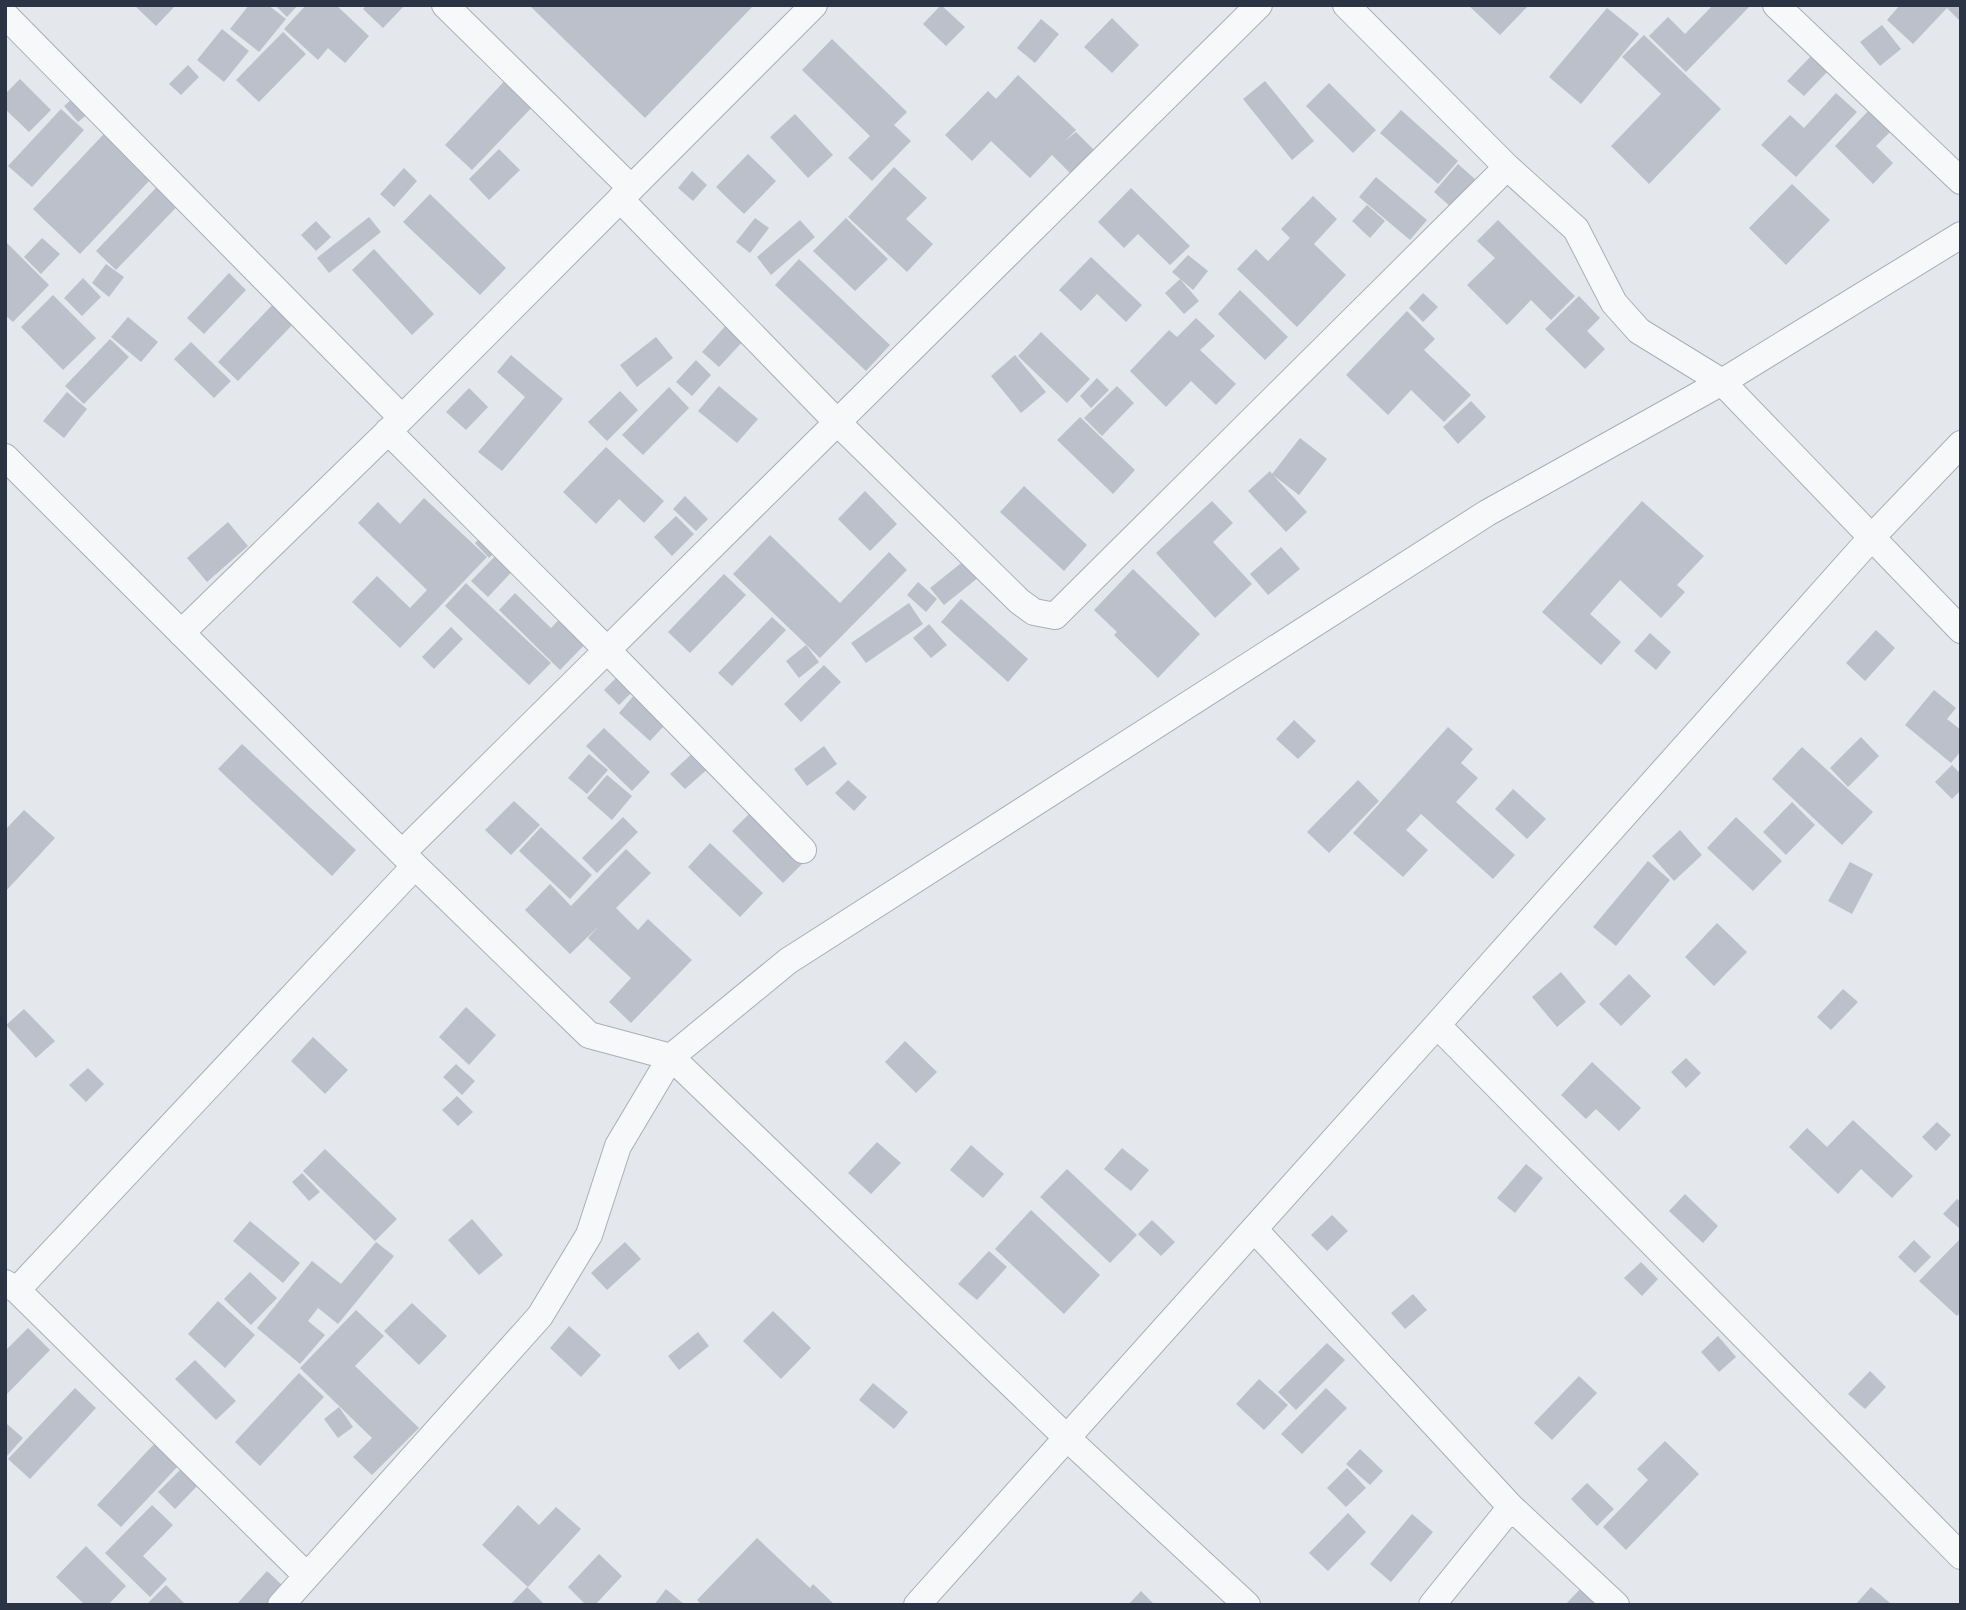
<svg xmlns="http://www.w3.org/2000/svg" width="1966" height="1610" font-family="'Space Grotesk',sans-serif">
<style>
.building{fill:#bbc0ca}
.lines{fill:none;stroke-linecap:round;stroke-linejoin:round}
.street-casing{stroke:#a9aeb7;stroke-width:28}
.street{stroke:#f7f8fa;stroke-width:26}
</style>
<rect width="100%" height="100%" fill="#e4e7ec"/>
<path class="building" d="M134,5H176L156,26Z
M249,5H268L286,19L259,52L230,29Z
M275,5H298L287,17Z
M306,5H336L369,36L345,63L328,48L318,60L284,29Z
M367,5H405L383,28L363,9Z
M529,5H754L645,118Z
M941,5L965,27L946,46L923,24Z
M1468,5H1529L1500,35Z
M1713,5H1751L1686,72L1649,36L1668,17L1685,34Z
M1900,5H1961V22L1947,8L1913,44L1887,20Z
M1607,8L1639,34L1581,104L1549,77Z
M1112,18L1139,45L1112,73L1084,47Z
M1041,19L1059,34L1035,63L1017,48Z
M1882,25L1901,49L1880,66L1860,42Z
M222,29L249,51L224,82L197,60Z
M283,32L306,54L259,102L236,80Z
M1644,35L1721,109L1649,184L1611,146L1661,94L1622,57Z
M832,39L907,112L894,125L911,141L872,181L848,158L870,136L802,70Z
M1813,54L1829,70L1804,96L1787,81Z
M188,65L199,77L181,95L169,84Z
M510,75L538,101L472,170L445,145Z
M1018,75L1076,130L1064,142L1076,132L1095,151L1072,175L1052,155L1030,178L991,141L972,161L945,135L988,91L996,99Z
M20,79L51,110L29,132L5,109V94Z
M1265,81L1314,141L1292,160L1243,99Z
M1329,83L1376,130L1353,153L1306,106Z
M81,91L96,107L78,122L64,106Z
M1836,93L1857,112L1796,177L1761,145L1790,115L1804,128Z
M61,109L84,130L32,187L8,166Z
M1401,110L1458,161L1438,184L1380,133Z
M1869,110L1891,131L1876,146L1893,163L1873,184L1835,146Z
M795,114L833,155L808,178L770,137Z
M119,118L167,162L80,254L33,209Z
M499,149L520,170L489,200L469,179Z
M748,154L776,181L744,214L716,187Z
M1458,164L1476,180L1452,208L1434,192Z
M894,167L927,198L906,219L933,244L907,272L848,217Z
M404,168L417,181L394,207L380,194Z
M692,171L707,185L693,201L678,188Z
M171,172L191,192L116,270L96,251Z
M1376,177L1427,220L1410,240L1359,197Z
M1792,184L1830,220L1786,265L1749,228Z
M1131,188L1190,246L1170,265L1138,234L1124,248L1098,222Z
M430,194L506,268L480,295L403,222Z
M1313,196L1337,219L1314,244L1346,275L1297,327L1237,269L1256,249L1268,261L1290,238L1281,229Z
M1367,205L1385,221L1370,238L1352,221Z
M369,217L381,232L329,273L317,258Z
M755,218L769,228L750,253L736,242Z
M846,218L888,259L855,291L813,251Z
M800,220L815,237L771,275L757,257Z
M1498,220L1575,296L1551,320L1531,300L1507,325L1467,285L1495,258L1477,241Z
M316,221L331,237L316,251L301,235Z
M42,238L60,254L41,274L24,257Z
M7,243L49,285L13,322L5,315Z
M374,249L434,314L412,335L352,270Z
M1188,255L1208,271L1193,290L1172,272Z
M1091,257L1142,305L1126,322L1097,294L1081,311L1059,290Z
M799,259L890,345L866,371L775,285Z
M106,264L124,277L109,297L92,283Z
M229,273L246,290L204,334L187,318Z
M83,278L101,297L82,316L64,298Z
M1180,279L1199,301L1184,314L1165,293Z
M1240,290L1288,337L1265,360L1218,314Z
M1423,293L1438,307L1423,322L1409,308Z
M53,295L96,338L63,370L21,327Z
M1579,296L1600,318L1587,331L1605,349L1585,369L1545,329Z
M277,300L298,319L238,381L218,362Z
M1407,311L1435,339L1424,350L1471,395L1444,422L1411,390L1388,415L1346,375Z
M128,317L158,342L141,362L111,337Z
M1196,318L1215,336L1200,350L1236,384L1216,405L1191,381L1166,407L1130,371L1169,330L1177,337Z
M729,322L746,338L719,367L702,352Z
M1041,332L1090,379L1067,403L1018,356Z
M656,337L673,358L637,387L620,365Z
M110,339L129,357L84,404L65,386Z
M191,342L231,381L214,398L174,359Z
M511,355L563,399L502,471L478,452L525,397L497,372Z
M1015,355L1046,392L1021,413L991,376Z
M696,360L711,375L692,396L676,382Z
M1097,378L1109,390L1091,408L1080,396Z
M719,386L758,419L737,443L698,411Z
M1117,386L1134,403L1102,436L1084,418Z
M669,387L689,408L643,455L622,435Z
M469,388L488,407L466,430L446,412Z
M620,391L638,410L607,441L588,422Z
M67,392L87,409L64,438L43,421Z
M1471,401L1486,417L1458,444L1443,427Z
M1080,417L1135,470L1113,494L1057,440Z
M1300,438L1327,459L1299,495L1273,475L1307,512L1286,532L1248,491L1270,471L1272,474Z
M606,447L664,501L644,523L619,499L596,524L563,492Z
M1024,486L1087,545L1064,571L1000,512Z
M865,491L897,524L870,551L838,519Z
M685,496L708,519L696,531L673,509Z
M424,498L487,557L400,648L352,602L377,576L410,608L427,590L358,523L378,502L400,524Z
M1212,501L1233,523L1213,542L1252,584L1215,618L1156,553Z
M1642,501L1704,556L1677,585L1685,592L1661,618L1620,580L1590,614L1621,642L1601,665L1542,612Z
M676,516L694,534L672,556L654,537Z
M228,522L248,546L207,582L187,558Z
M492,527L506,542L489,558L475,543Z
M770,535L840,603L889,552L907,570L820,658L733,574Z
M504,547L521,562L488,597L471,581Z
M1281,547L1300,569L1268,595L1250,574Z
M975,552L989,569L944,605L930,588Z
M1133,569L1200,634L1158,678L1114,635L1117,632L1094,610Z
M724,574L746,595L690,653L668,632Z
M918,582L937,599L926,612L907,595Z
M466,583L551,663L529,685L445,606Z
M515,593L551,628L570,608L596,633L560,670L499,610Z
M961,599L1028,659L1008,682L941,622Z
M909,603L923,624L866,663L851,643Z
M772,617L786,630L732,686L718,673Z
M929,624L947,645L931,658L913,638Z
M451,627L463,639L434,669L422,657Z
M1876,630L1895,648L1865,681L1846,663Z
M1650,633L1671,652L1656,670L1634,651Z
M806,645L819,662L799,678L786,661Z
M824,665L841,682L801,722L784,704Z
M621,673L636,688L619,705L604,690Z
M642,686L674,715L650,741L619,713Z
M1934,690L1956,708L1947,719L1961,730V751L1951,763L1905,725Z
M1294,720L1316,741L1298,759L1276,739Z
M1448,727L1473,749L1461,763L1478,778L1456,802L1515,855L1493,879L1421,814L1406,830L1428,850L1403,877L1353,833Z
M604,728L650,772L632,791L586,746Z
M1861,737L1879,756L1848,787L1830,768Z
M242,744L356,850L332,876L218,769Z
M824,746L837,764L807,786L794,769Z
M1802,747L1873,812L1842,845L1772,779Z
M696,750L711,766L685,789L670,774Z
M589,754L608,770L587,794L568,778Z
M1952,765L1961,774V790L1952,799L1935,782Z
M607,775L632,796L612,820L587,798Z
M848,780L867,797L854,811L835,793Z
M1358,780L1379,801L1329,853L1307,832Z
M1513,789L1546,819L1527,839L1495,809Z
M514,801L540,825L511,855L485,830Z
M1792,802L1815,825L1786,855L1763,832Z
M758,805L809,857L783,883L732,831Z
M24,810L55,838L5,892V830Z
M623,817L638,832L597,873L582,858Z
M1736,817L1782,861L1753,891L1707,848Z
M541,827L592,875L570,899L519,851Z
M1680,830L1702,855L1674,881L1652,856Z
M710,843L763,893L740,917L688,867Z
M626,849L651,873L616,908L638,930L648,919L692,960L631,1023L609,1002L631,978L588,938L599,926L570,954L525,910L550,884L571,906Z
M1648,861L1670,880L1616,946L1593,927Z
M1850,862L1873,874L1852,914L1828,901Z
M1717,923L1747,952L1714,986L1685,957Z
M1561,972L1586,1002L1557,1027L1532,997Z
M1629,974L1651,996L1621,1026L1599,1004Z
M1843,989L1858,1002L1831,1030L1817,1017Z
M466,1007L496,1035L469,1065L439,1037Z
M24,1009L55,1041L36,1058L6,1025Z
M313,1037L348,1070L325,1094L291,1061Z
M905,1041L937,1072L916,1093L885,1062Z
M1686,1058L1701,1073L1686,1088L1671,1072Z
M1592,1062L1641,1108L1619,1131L1596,1109L1586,1119L1561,1095Z
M456,1064L475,1081L462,1095L443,1077Z
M88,1068L104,1084L86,1102L69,1085Z
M457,1096L473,1112L458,1126L442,1110Z
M1853,1120L1913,1176L1892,1198L1861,1169L1838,1194L1789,1147L1807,1128L1827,1147Z
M1937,1122L1951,1135L1936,1151L1922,1137Z
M877,1142L901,1163L871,1194L848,1173Z
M971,1145L1004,1174L983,1198L950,1170Z
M1122,1148L1149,1170L1131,1191L1104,1169Z
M325,1149L397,1219L375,1241L303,1171Z
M1526,1164L1543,1178L1515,1213L1497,1198Z
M1067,1169L1137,1235L1110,1263L1040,1197Z
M302,1173L320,1192L309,1201L292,1182Z
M1685,1194L1718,1226L1703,1243L1669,1211Z
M1957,1199L1961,1202L1959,1228L1943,1214Z
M1031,1210L1100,1275L1064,1314L995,1249Z
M1332,1215L1348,1231L1327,1251L1311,1235Z
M472,1219L503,1255L479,1275L448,1240Z
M1152,1220L1175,1242L1161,1256L1138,1234Z
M250,1221L300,1263L283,1283L233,1241Z
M1961,1238V1312L1957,1316L1919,1281Z
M1914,1240L1931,1257L1915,1273L1898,1257Z
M376,1242L394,1256L338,1324L318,1308L308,1321L325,1335L300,1364L257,1328L312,1261L341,1284Z
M625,1242L641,1259L607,1290L591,1273Z
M989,1251L1007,1267L977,1300L958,1284Z
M1641,1262L1658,1279L1642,1296L1624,1278Z
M250,1272L277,1298L251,1325L224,1299Z
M1413,1294L1427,1310L1405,1329L1391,1313Z
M218,1301L255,1335L225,1368L188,1334Z
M412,1303L447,1336L419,1365L384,1331Z
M356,1310L384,1336L355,1366L419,1428L372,1475L353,1457L372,1438L300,1368Z
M773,1311L811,1348L781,1379L743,1341Z
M569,1326L601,1355L581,1377L550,1348Z
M28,1328L50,1350L5,1396V1351Z
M698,1332L709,1346L679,1370L668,1356Z
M1718,1336L1736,1357L1719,1372L1701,1352Z
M1327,1343L1345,1360L1296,1410L1278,1392Z
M195,1360L236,1401L216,1420L175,1379Z
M1870,1371L1886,1387L1865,1409L1848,1394Z
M299,1373L324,1397L260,1466L235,1442Z
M1579,1376L1597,1393L1552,1440L1534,1423Z
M1259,1379L1288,1405L1264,1430L1236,1404Z
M873,1383L908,1412L894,1429L859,1400Z
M75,1388L96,1408L30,1479L8,1459Z
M1326,1388L1347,1408L1302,1454L1281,1434Z
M339,1407L353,1427L338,1438L324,1419Z
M7,1424L23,1438L7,1456L5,1426Z
M1665,1441L1699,1474L1626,1550L1603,1527L1648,1480L1637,1469Z
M155,1443L179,1465L121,1527L97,1505Z
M1360,1449L1383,1471L1370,1485L1346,1464Z
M184,1466L201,1482L175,1509L158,1492Z
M1347,1468L1366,1488L1346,1507L1327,1488Z
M1587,1483L1614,1509L1597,1526L1571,1499Z
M152,1505L173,1525L143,1556L167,1579L150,1597L105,1553Z
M518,1505L539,1525L556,1507L581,1529L528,1587L482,1545Z
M1348,1513L1366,1532L1328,1571L1309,1553Z
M1412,1514L1433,1532L1391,1582L1370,1564Z
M757,1538L810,1588L813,1584L835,1605H702L697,1600Z
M86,1546L126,1586L108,1605H85L56,1577Z
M599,1554L622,1576L595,1605H586L568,1587Z
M267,1571L283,1586L266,1605H236Z
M166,1585L186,1605H146Z
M1584,1585L1605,1605H1565Z
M527,1587L545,1605H510Z
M1871,1587L1890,1603L1888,1605H1855Z
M666,1589L685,1605H654Z
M1141,1591L1155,1605H1128Z"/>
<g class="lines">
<defs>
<path id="street" d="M445,5L631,188
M1346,5L1507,167L1576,229L1614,303L1639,331L1722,382L1961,630
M1776,5L1961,181
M5,15L402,418
M620,199L837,422L1019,601L1034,612L1055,616L1507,167
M388,431L607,650L803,850
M5,457L415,866L589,1035L671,1057L1066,1437L1247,1605
M181,633L402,418L814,5
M402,853L1259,5
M1437,1025L1872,537L1961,444
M1254,1229L1511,1507
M5,1283L17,1290L307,1576
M17,1290L415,866
M281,1605L540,1316L589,1235L618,1146L671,1057L788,961L1487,513L1722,382L1961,235
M917,1605L1437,1025L1961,1556
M1432,1605L1511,1507L1616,1605"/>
</defs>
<use href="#street" class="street-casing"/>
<use href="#street" class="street"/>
</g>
<rect width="1966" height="1610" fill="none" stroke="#2b3445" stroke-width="14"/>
</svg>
